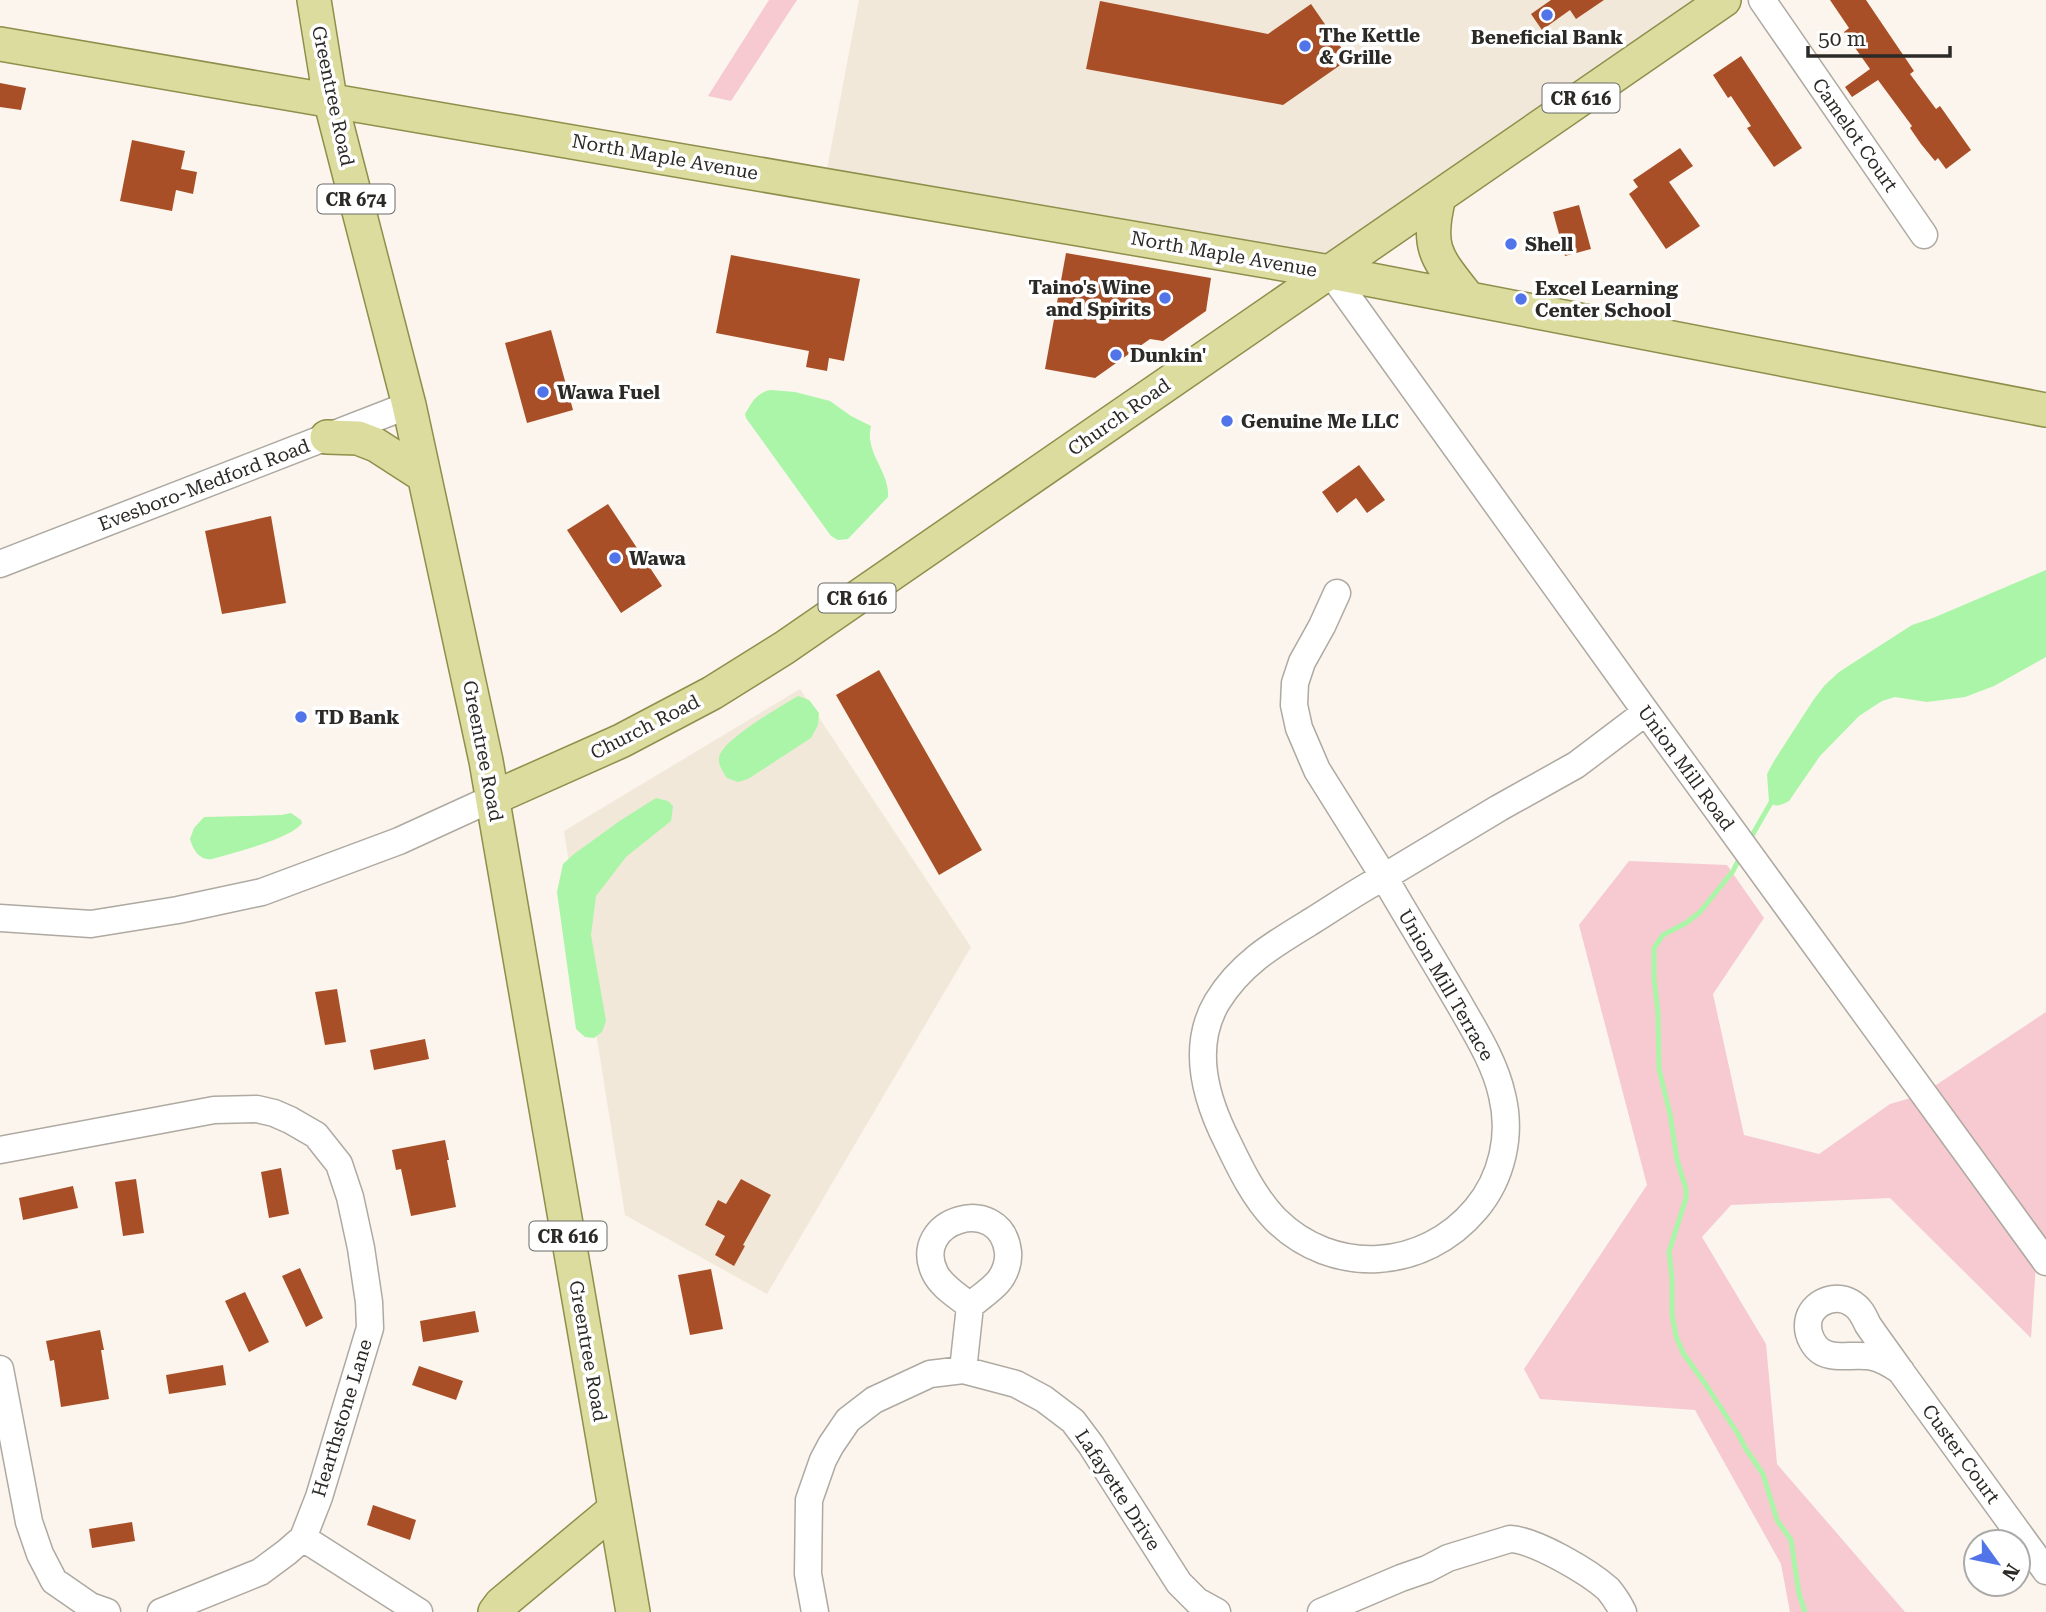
<svg xmlns="http://www.w3.org/2000/svg" width="2046" height="1612" font-family="'Roboto Serif',serif">
<style>
.built{fill:#f2e8da}
.green{fill:#f6cad0}
.water{fill:#aaf5a7}
.lines{fill:none;stroke-linecap:round;stroke-linejoin:round}
.stream{stroke:#aaf5a7;stroke-width:5}
.building{fill:#a84f27}
.minor-casing{stroke:#aea9a1;stroke-width:29}
.major-casing{stroke:#8e8f4b;stroke-width:36}
.minor{stroke:#fff;stroke-width:26}
.major{stroke:#dbdc9e;stroke-width:33}
.poi-dot{fill:#5274e9;stroke:#fff;stroke-width:2.5}
.labels{text-anchor:middle;dominant-baseline:central;stroke-width:7;stroke-linejoin:round;paint-order:stroke}
.shield{fill:#fff;stroke:#6b6a68;stroke-width:2}
.shield-label{font-size:18px;font-weight:bold;fill:#2c2a27}
.poi-label{font-size:19px;font-weight:bold;fill:#2c2a27;stroke:#fff;text-anchor:start}
.street-label{font-size:19px;fill:#2c2a27;stroke:#fff}
</style>
<rect width="100%" height="100%" fill="#fbf5ed"/>
<path class="built" d="M859,0H1724L1330,272L824,185Z
M800,689L971,947L767,1294L625,1215L564,831Z"/>
<path class="green" d="M769,0H797L731,101L708,96Z
M1629,861L1727,865L1764,918L1713,994L1744,1135L1819,1154L1890,1104L1921,1095L2046,1012V1242L2037,1249L2031,1338L1890,1198L1731,1205L1702,1237L1766,1344L1777,1464L1905,1612H1790L1781,1564L1695,1410L1540,1399L1524,1369L1647,1185L1579,925Z"/>
<path class="water" d="M771,390L795,392L830,401L851,416L871,426C864,452 890,472 888,497L848,539L838,540L831,536L746,418L745,414C752,402 757,392 771,390Z
M2046,570V657L1994,686L1965,697L1927,702L1895,697L1882,701L1859,716L1820,756L1789,801C1782,805 1775,808 1769,802L1767,774L1774,761L1814,699L1825,685L1839,672L1912,625L1933,618Z
M798,696L809,700L819,713L818,725L811,738L748,779L738,782L727,778C723,772 718,765 719,758C721,740 782,706 798,696Z
M656,798L668,801L673,806L671,821L626,857L596,896L591,935L606,1021L602,1032L594,1038L585,1037L576,1029L557,892L563,864L574,854L621,820Z
M291,813L301,820L302,823C291,839 232,853 212,859C200,861 193,850 190,839L194,828L204,817L281,815Z"/>
<g class="lines">
<path class="stream" d="M1750,839L1773,799
M1740,857L1733,871L1700,912L1686,923L1663,935L1654,948V978L1658,1013L1659,1069L1670,1114L1677,1160L1686,1189V1198L1669,1252L1672,1279V1315L1676,1336L1683,1353L1706,1385L1738,1434L1746,1449L1763,1474L1777,1520L1791,1540L1799,1594L1805,1612"/>
</g>
<path class="building" d="M1551,0H1604L1576,19L1570,10L1542,30L1531,14Z
M1830,0H1866L1914,71L1910,74L1936,109L1940,106L1971,150L1946,169L1938,158L1935,161L1921,144L1910,128L1912,126L1878,80L1852,97L1845,87L1870,69L1844,32L1849,28Z
M1100,1L1268,34L1311,4L1349,59L1283,105L1086,69Z
M1741,56L1802,148L1774,167L1747,128L1751,126L1731,96L1728,98L1713,75Z
M0,83L26,88L21,110L0,107Z
M132,140L185,151L181,169L197,172L193,194L176,190L172,211L120,201Z
M1680,148L1693,166L1669,182L1700,226L1666,249L1629,194L1638,187L1633,180Z
M1579,205L1591,249L1565,256L1553,212Z
M1066,253L1211,278L1206,311L1163,341L1150,339L1095,378L1045,369Z
M731,255L860,279L844,361L829,358L827,371L806,367L809,351L716,333Z
M551,330L573,410L527,423L505,343Z
M1359,465L1385,500L1367,513L1356,498L1337,513L1322,492Z
M608,504L662,586L621,613L567,530Z
M271,516L286,603L222,614L205,531Z
M879,670L982,850L939,875L836,695Z
M337,989L346,1042L325,1045L315,992Z
M425,1039L429,1059L374,1070L370,1050Z
M445,1140L449,1160H447L456,1207L411,1216L401,1169L396,1170L392,1150Z
M281,1168L289,1214L269,1218L261,1172Z
M136,1179L144,1233L123,1236L115,1182Z
M741,1179L771,1195L743,1245L745,1246L734,1266L715,1255L725,1236L705,1225L718,1200L726,1204Z
M73,1186L78,1208L23,1220L19,1198Z
M300,1268L323,1318L306,1327L282,1276Z
M711,1269L723,1329L690,1335L678,1275Z
M245,1292L269,1342L249,1352L225,1301Z
M475,1311L479,1332L423,1342L420,1321Z
M100,1330L104,1350H101L109,1399L61,1407L54,1360L50,1361L46,1341Z
M223,1365L226,1385L169,1394L166,1375Z
M419,1366L463,1381L456,1400L412,1385Z
M373,1505L416,1520L410,1540L367,1525Z
M132,1522L135,1541L92,1548L89,1529Z"/>
<g class="lines">
<defs>
<path id="minor" d="M1762,0L1924,235
M1330,272L1646,712L2046,1262
M0,564L409,405
M1337,593L1322,626L1302,662L1295,683L1294,705L1299,728L1317,770L1384,877L1499,808L1576,765L1646,712
M1384,877C1409,920 1435,962 1460,1005C1476,1033 1495,1063 1502,1095C1512,1135 1502,1178 1476,1209C1424,1271 1333,1277 1275,1219C1254,1197 1241,1170 1228,1143C1206,1100 1190,1048 1217,1002C1241,963 1274,944 1312,921C1336,906 1359,890 1384,877Z
M0,918L91,924L178,910L262,892L399,841L493,798
M0,1150L214,1110L257,1109L274,1113L290,1120L316,1135L339,1164L350,1197L361,1248L369,1302L370,1328L319,1497L303,1538L287,1552L260,1572L161,1612
M0,1369L29,1522L40,1554L54,1581L90,1606L107,1612
M963,1370L970,1306C958,1296 942,1287 935,1273C909,1220 1001,1192 1008,1252C1009,1262 1005,1274 998,1282C990,1291 979,1298 970,1306
M1901,1371C1892,1365 1883,1359 1873,1357C1859,1354 1842,1358 1830,1355C1814,1352 1805,1333 1809,1318C1815,1300 1839,1293 1853,1304C1861,1309 1864,1317 1868,1325C1879,1341 1891,1357 1902,1373C1950,1439 1998,1505 2046,1571
M303,1538L419,1612
M815,1612L808,1574L809,1500L823,1460L831,1445L848,1420L874,1400L930,1374L963,1370L1016,1384L1044,1399L1073,1421L1091,1445L1179,1583L1197,1601L1217,1612
M1321,1612L1401,1578L1427,1569L1448,1558L1510,1539C1535,1540 1589,1572 1608,1589C1614,1596 1619,1604 1623,1612"/>
<path id="major" d="M314,0L330,99L409,405L486,761L633,1612
M0,44L1330,272L2046,410
M1439,197C1426,249 1436,257 1468,298
M327,437L358,438L376,445L424,476
M493,798L621,741L712,693L784,648L1724,0
M495,1612L501,1604L615,1509"/>
</defs>
<use href="#minor" class="minor-casing"/>
<use href="#major" class="major-casing"/>
<use href="#minor" class="minor"/>
<use href="#major" class="major"/>
</g>
<g class="poi-dot">
<circle cx="1547" cy="15" r="7"/>
<circle cx="1305" cy="46" r="7"/>
<circle cx="1511" cy="244" r="7"/>
<circle cx="1165" cy="298" r="7"/>
<circle cx="1521" cy="299" r="7"/>
<circle cx="1116" cy="355" r="7"/>
<circle cx="543" cy="392" r="7"/>
<circle cx="1227" cy="421" r="7"/>
<circle cx="615" cy="558" r="7"/>
<circle cx="301" cy="717" r="7"/>
</g>
<g class="labels">
<g class="shield">
<rect x="1542.5" y="83.5" width="77" height="29" rx="5"/>
<rect x="317.5" y="184.5" width="77" height="29" rx="5"/>
<rect x="818.5" y="583.5" width="77" height="29" rx="5"/>
<rect x="529.5" y="1221.5" width="77" height="29" rx="5"/>
</g>
<g class="shield-label">
<text x="1581" y="98">CR 616</text>
<text x="356" y="199">CR 674</text>
<text x="857" y="598">CR 616</text>
<text x="568" y="1236">CR 616</text>
</g>
<g class="poi-label">
<text x="1319" y="35">The Kettle<tspan x="1319" dy="22">&amp; Grille</tspan></text>
<text x="1547" y="37" text-anchor="middle">Beneficial Bank</text>
<text x="1525" y="244">Shell</text>
<text x="1151" y="287" text-anchor="end">Taino's Wine<tspan x="1151" dy="22">and Spirits</tspan></text>
<text x="1535" y="288">Excel Learning<tspan x="1535" dy="22">Center School</tspan></text>
<text x="1130" y="355">Dunkin'</text>
<text x="557" y="392">Wawa Fuel</text>
<text x="1241" y="421">Genuine Me LLC</text>
<text x="629" y="558">Wawa</text>
<text x="315" y="717">TD Bank</text>
</g>
<g class="street-label">
<text transform="translate(333 96) rotate(78)">Greentree Road</text>
<text transform="translate(1855 135) rotate(55)">Camelot Court</text>
<text transform="translate(665 157) rotate(10)">North Maple Avenue</text>
<text transform="translate(1224 254) rotate(10)">North Maple Avenue</text>
<text transform="translate(1119 417) rotate(-35)">Church Road</text>
<text transform="translate(204 485) rotate(-21)">Evesboro-Medford Road</text>
<text transform="translate(645 727) rotate(-27)">Church Road</text>
<text transform="translate(483 751) rotate(79)">Greentree Road</text>
<text transform="translate(1686 768) rotate(54)">Union Mill Road</text>
<text transform="translate(1446 985) rotate(60)">Union Mill Terrace</text>
<text transform="translate(588 1351) rotate(80)">Greentree Road</text>
<text transform="translate(342 1418) rotate(-73)">Hearthstone Lane</text>
<text transform="translate(1961 1454) rotate(54)">Custer Court</text>
<text transform="translate(1118 1490) rotate(57)">Lafayette Drive</text>
</g>
</g>
<g transform="translate(1997 1563) rotate(123)"><circle r="33" fill="#ffffff" stroke="#abaaa9" stroke-width="2"/>
<path d="M0-5L12 26L0 18L-12 26Z" fill="#5274e9"/>
<text y="-10" font-size="19" font-weight="bold" text-anchor="middle" fill="#2c2a27">N</text>
</g>
<path d="M1808 46v10h142v-10" fill="none" stroke="#2c2a27" stroke-width="3.5"/>
<text x="1818" y="46" font-size="21" fill="#2c2a27" stroke="#ffffff" stroke-width="5" paint-order="stroke">50 m</text>
</svg>
